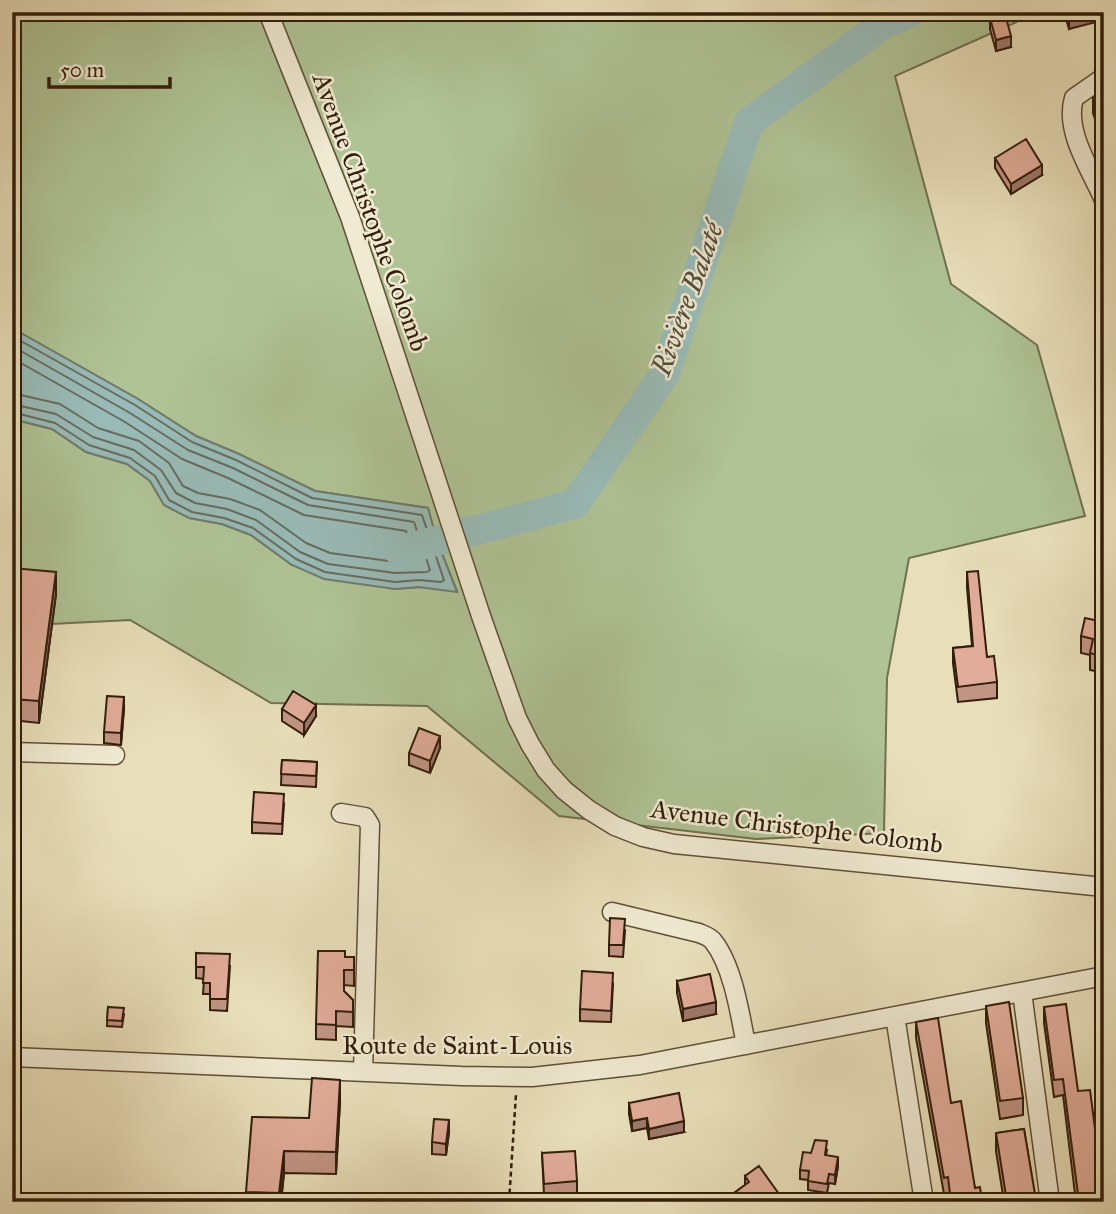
<svg xmlns="http://www.w3.org/2000/svg" width="1116" height="1214" font-family="'IM FELL Great Primer',serif">
<style>
.green{fill:#afc395;stroke:#71704f;stroke-width:2}
.water{fill:#99bbb7;stroke:#707c71;stroke-width:2}
.lines{fill:none;stroke-linecap:round;stroke-linejoin:round}
.shore{stroke:#666c60;stroke-width:2}
.river{stroke:#99bbb7;stroke-width:30}
.minor-casing{stroke:#604e35;stroke-width:21}
.path{stroke:#331e09;stroke-width:2.5;stroke-dasharray:5 3.5;stroke-linecap:butt}
.minor{stroke:#f0ead2;stroke-width:18}
.wall{fill:#c29484;stroke:#331e09;stroke-width:2}
.shaded-wall{fill:#9e786b;stroke:#331e09;stroke-width:2}
.building{fill:#e1ac99;stroke:#331e09;stroke-width:2}
.labels{text-anchor:middle;dominant-baseline:central;stroke-width:5;stroke-linejoin:round;paint-order:stroke}
.street-label{font-size:26px;fill:#331e09;stroke:#f0ead2}
.water-label{font-size:28px;font-style:italic;fill:#524d3d;stroke:#f0ead2}
</style>
<rect width="100%" height="100%" fill="#e8dfba"/>
<filter id="stains"><feTurbulence type="fractalNoise" baseFrequency=".00286" numOctaves="4"/><feColorMatrix values="0 0 0 0 .2 0 0 0 0 .09 0 0 0 0 .02 0 0 0 .5 -.17"/></filter>
<radialGradient id="worn" r=".72"><stop offset=".6" stop-color="#630" stop-opacity="0"/><stop offset="1" stop-color="#630" stop-opacity=".3"/></radialGradient>
<path class="green" d="M59,12H1039L895,76L951,284L1037,345L1085,516L909,558L887,678L884,833L756,839L559,816L427,706L271,703L130,620L12,626V419L52,429L86,452L127,464L150,481L164,505L190,518L222,524L251,535L292,565L395,589L419,587L457,591L437,541L428,508L315,491L239,454L196,436L138,399L12,328V21Z"/>
<path class="water" d="M12,328L138,399L196,436L239,454L315,491L428,508L437,541L457,592L419,587L395,589L324,579L292,565L251,535L222,524L189,518L164,505L150,481L127,464L86,452L52,429L12,419Z"/>
<g class="lines">
<path class="shore" d="M12,336L135,405L192,442L236,460L312,498L422,515L444,580L441,582L419,580L395,582L325,572L296,559L253,528L224,518L192,512L169,500L155,476L130,458L89,445L55,423L12,412
M12,346L130,413L188,450L233,468L308,505L414,522L430,570L427,572L395,573L328,564L300,552L256,520L227,509L195,503L176,493L161,470L134,450L93,437L56,414L12,404
M12,358L125,422L182,459L228,478L304,515L406,531L415,559L396,562L330,553L306,543L260,510L230,499L198,493L183,486L169,463L139,441L98,428L60,404L12,393"/>
<path class="river" d="M397,549L402,550L575,504L664,375L749,122L882,25L911,12"/>
<defs>
<path id="minor" d="M268,12L350,217L481,616L517,718L530,744L546,770L564,790L589,810L615,826L643,837L674,844L1104,887
M1104,77L1074,98C1064,131 1091,170 1104,200
M12,752L115,755
M341,813L365,817L370,825L363,1072
M612,912L699,933C704,935 710,937 713,941C733,966 740,1014 746,1045
M1022,992L1050,1202
M895,1016L924,1202
M12,1057L461,1076L532,1077L640,1065L1104,976"/>
</defs>
<use href="#minor" class="minor-casing"/>
<path class="path" d="M509,1202L516,1094"/>
<use href="#minor" class="minor"/>
</g>
<path class="wall" d="M1064,12H1104L1069,29Z
M990,18L1011,47L996,51L990,29Z
M1104,94V147L1093,113V98Z
M995,158L1042,175L1011,194L995,168Z
M1104,549V571L1099,561V550Z
M12,568L56,594L39,723L12,720Z
M967,572L987,657L997,682V698L958,702L953,663V648L972,646L967,588Z
M1104,622V673L1090,670V655L1081,653V636Z
M124,708L121,745L104,743V732Z
M282,709L316,716L304,735L282,721Z
M440,748L430,773L409,765V753Z
M282,760L317,762L316,787L281,785Z
M284,804L282,834L252,833V822Z
M625,931L623,957L609,956V945Z
M196,953L230,966L227,1011L210,1010V994H203L204,979L196,978Z
M345,957H354V986L344,985V991L353,1000V1027L336,1026V1040L316,1039V1024Z
M677,981L716,1014L683,1021L677,993Z
M613,984L611,1022L580,1021V1009Z
M986,1006L1023,1098V1115L1000,1119L986,1023Z
M108,1007L124,1014L122,1027L107,1026Z
M1044,1007L1078,1091L1101,1175L1104,1174V1202H1076L1063,1095L1054,1097L1044,1023Z
M916,1022L951,1103L975,1188L982,1202H949L948,1194H944L916,1038Z
M340,1102L336,1174L284,1173L281,1202H246V1192L309,1118Z
M629,1103L684,1132L649,1139L647,1128L632,1131L629,1114Z
M1024,1129L1036,1202H1004L996,1151V1133Z
M449,1132L446,1155L432,1154V1142Z
M827,1150L826,1155L838,1166L835,1184L829,1183L827,1193L808,1190V1180L800,1179V1170L811,1153Z
M542,1153L577,1181V1193L544,1195Z
M745,1176L779,1202H730V1196L745,1185Z"/>
<path class="shaded-wall" d="M1100,12H1104V20L1069,29V19Z
M1011,36V47L996,51V40Z
M1042,165V175L1011,194V184Z
M56,572V594L39,723V701Z
M124,697V708L121,745V733Z
M316,705V716L304,735V723Z
M440,736V748L430,773V761Z
M716,1002V1014L683,1021V1009Z
M340,1080V1102L336,1174V1152Z
M647,1118V1128L632,1131V1121Z
M449,1120V1132L446,1155V1144Z
M684,1121V1132L649,1139V1129Z
M284,1151V1173L281,1202H279Z
M838,1157V1166L835,1184V1175Z
M779,1194V1202H768Z"/>
<path class="building" d="M1067,12H1100L1069,19Z
M1005,14L1011,36L996,40L990,18Z
M1104,94V132L1093,98Z
M1026,139L1042,165L1011,184L995,158Z
M1104,549V561L1099,550Z
M12,568L56,572L39,701L12,699Z
M978,571L987,657L994,656L997,682L958,687L953,648L973,646L967,572Z
M1085,618L1104,622V657L1090,653L1093,639L1081,636Z
M293,691L316,705L304,723L282,709Z
M107,696L124,697L121,733L104,732Z
M419,728L440,736L430,761L409,753Z
M282,760L317,762L316,776L281,774Z
M254,792L284,794L282,824L252,822Z
M610,918L625,919L623,945H609Z
M318,951H345V957H354V970H344V991L353,1000V1012L336,1011V1025L316,1024Z
M196,953L230,954L227,999H210V983H203L204,967H196Z
M582,971L613,973L611,1011L580,1009Z
M710,974L716,1002L683,1009L677,981Z
M1009,1002L1023,1098L1000,1101L986,1006Z
M1066,1004L1078,1091L1090,1090L1101,1175L1104,1174V1200L1102,1201V1202H1079L1063,1079L1054,1080L1044,1007Z
M108,1007L124,1008L122,1021L107,1020Z
M938,1018L951,1103L961,1101L975,1188L980,1187L982,1202H951L948,1177L944,1178L916,1022Z
M312,1078L340,1080L336,1152L284,1151L279,1193L246,1192L252,1117L309,1118Z
M679,1093L684,1121L649,1129L647,1118L632,1121L629,1103Z
M434,1119L449,1120L446,1144L432,1142Z
M1024,1129L1036,1200L1026,1202H1007L996,1133Z
M815,1140L827,1141L825,1155L838,1157L835,1175L829,1174L827,1184L808,1181L809,1171L800,1170L803,1152L811,1153Z
M575,1151L577,1181L544,1184L542,1153Z
M759,1166L779,1194L768,1202H734L730,1196L749,1182L745,1176Z
M551,1199V1202H534V1200Z"/>
<g class="labels">
<g class="street-label">
<text transform="translate(371 212) rotate(70)">Avenue Christophe Colomb</text>
<text transform="translate(797 826) rotate(7)">Avenue Christophe Colomb</text>
<text x="457" y="1045">Route de Saint-Louis</text>
</g>
<g class="water-label">
<text transform="translate(687 299) rotate(-70)">Rivière Balaté</text>
</g>
</g>
<rect width="1116" height="1214" fill="none" stroke="#e8dfba" stroke-width="42"/>
<rect x="14" y="14" width="1088" height="1186" fill="none" stroke="#331e09" stroke-width="3.5"/>
<rect x="21" y="21" width="1074" height="1172" fill="none" stroke="#331e09" stroke-width="2"/>
<path d="M49 77v10h121v-10" fill="none" stroke="#331e09" stroke-width="3.5"/>
<text x="60" y="77" font-size="21" fill="#331e09" stroke="#f0ead2" stroke-width="5" paint-order="stroke">50 m</text>
<rect width="100%" height="100%" filter="url(#stains)"/>
<rect width="100%" height="100%" fill="url(#worn)"/>
</svg>
